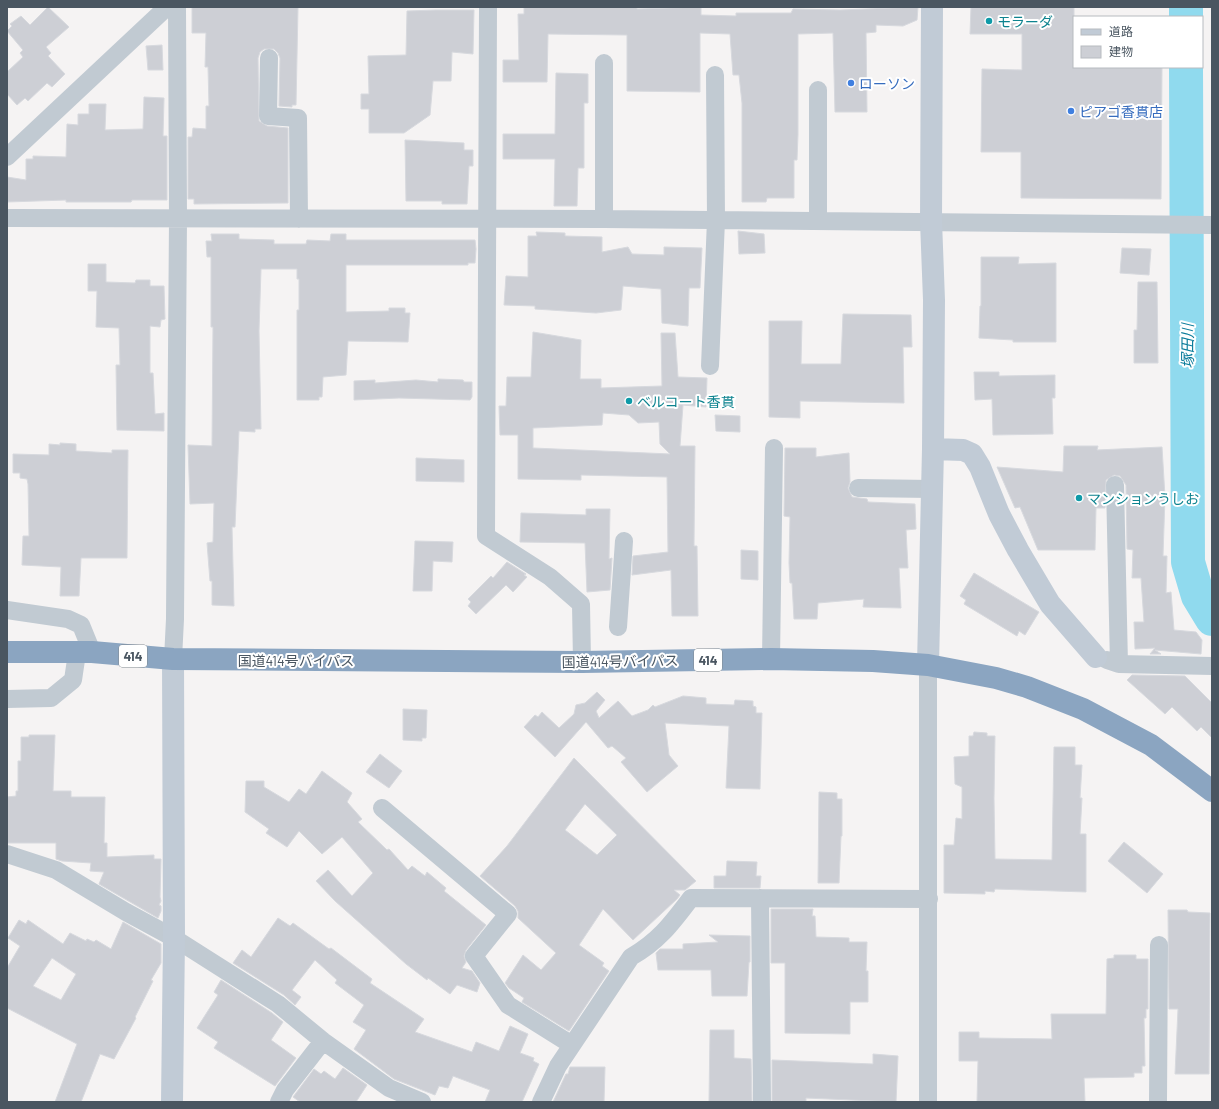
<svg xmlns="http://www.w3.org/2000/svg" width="1219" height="1109" font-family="Barlow,'Noto Sans JP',sans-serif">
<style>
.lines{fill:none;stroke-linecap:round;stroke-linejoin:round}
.river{stroke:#90daee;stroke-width:34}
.building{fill:#cdcfd5;stroke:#d7d9de;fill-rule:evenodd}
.street{stroke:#c1cad2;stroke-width:18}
.secondary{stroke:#c1cbd6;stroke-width:22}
.highway{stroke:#8ba5c1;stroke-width:22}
.culture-dot{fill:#0f9aa8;stroke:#fff;stroke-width:1.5}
.shop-dot{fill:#3f7fe0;stroke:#fff;stroke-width:1.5}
.labels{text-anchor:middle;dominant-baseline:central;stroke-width:4;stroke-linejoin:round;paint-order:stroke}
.shield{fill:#fff;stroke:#808990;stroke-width:1}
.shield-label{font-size:13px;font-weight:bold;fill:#4a5661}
.culture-label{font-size:14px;fill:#0d838f;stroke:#fff;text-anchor:start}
.shop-label{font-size:14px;fill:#366cbe;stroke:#fff;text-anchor:start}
.street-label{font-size:14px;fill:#4a5661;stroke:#fff}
.water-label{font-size:15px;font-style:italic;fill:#0c7c9b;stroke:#fff}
</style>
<rect width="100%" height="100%" fill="#f5f3f3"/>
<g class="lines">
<path class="river" d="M1186,7V17
M1186,67L1188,562L1198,596L1212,619"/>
</g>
<path class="building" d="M48,7L69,27L46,47L51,53L48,56L65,74L52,87L47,83L28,101L25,98L17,105L7,94V72L23,57L20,53L23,50L7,31L12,26L10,24L21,16L30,25Z
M192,7H298L296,105H292V107L279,106L280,58L278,53L274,49H264L260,52L258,58L259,121L267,126L288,128V203L194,204V199H188V137H192L193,128L206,129V106H209L208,67H205L206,33H192Z
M524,7H637V9L701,7V15L736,16V13H791L793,9L840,10L918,7L917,20L903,26L876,25V32L866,33L867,112H835L833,33L798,34V134L797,160H794V198H767L766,202H742V103L739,75H733L730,34L700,33V92L627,91V35L548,34L547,82H503V60H519L518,14H524Z
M971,7H1074V67H1162L1161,199L1021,198V152H981L982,69L1022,70V34H970Z
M436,10H474L473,54L452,52L451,81H433L430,115L404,133H369V109H361V94H369L368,56L406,55L407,11Z
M162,45L163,70H148L146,46Z
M556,73L588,74V103H584V168H578L577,206H554L555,159H503V134H555Z
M144,97L164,98L163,136H167V200H132L131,202H66V200L7,202V177L26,180V159H33V156L66,157L67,124L78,125V114H89V104H106L105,130L143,129Z
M405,140L464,143V150H473V166H469L467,204H442V201H406Z
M738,231L764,234L765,253L739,254Z
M536,232L565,233V236L602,237V252L628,247L632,254L664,255V247L702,248L700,288H689L688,326L662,323L661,289L623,286L621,310L596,313L535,309V306L504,305L506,276L528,277V236H537Z
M211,234H239V239L274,240V244H306L307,240L330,241L331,234H346V240H475L476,249L475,263H468V265H346V312L389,311V308H405V313H410L408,342L348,341L346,375L323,377L322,397H319V400H297V310H299V279H297V269H261L259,331L261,429H255V432L239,431L235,527H232L234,606L212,605V581H210L207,543L213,542L214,503L190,504L188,445L212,446L213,327H211V257H207L206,241H212Z
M1122,248L1151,249L1149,275L1120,273Z
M981,257H1019L1018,264L1056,263V342H1013V340L979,338L980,306H981Z
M88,264H106V282L135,283L136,280H150V286H164L165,319L161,320L160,327L150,326V373H153L155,414L164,413V431L117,430L116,365H120L119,328L96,327L97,291H88Z
M1138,282H1157L1158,363H1134V330H1137Z
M843,314L911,315L912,347H903L904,403L800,401V418L769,417V321H802L801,364H841Z
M533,332L581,340L580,379H601V388L662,386L661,333H675L678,377L707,378L706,407L683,405L680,446H695L694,546H697L698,616H672L671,570L632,575L633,556L668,552L667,477L581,475V480L518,479V435H500L499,406H506L507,377H531ZM603,413L629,415L638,423L659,422L660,444L670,454L533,448V428L602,425Z
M974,372H999V376L1055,375V398H1052L1053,434L993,435L992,399L975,400Z
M438,379L463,380L464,382H472V397L470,400L399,398L354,400V381L375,380V383L416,380L438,382Z
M715,415L740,416V432L716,431Z
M60,443L76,444V451L112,453V450H128L127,558H81L79,596H60L61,567L22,565L23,536H29L28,484L27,479L20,478V473H13V454L49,455V444L60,445Z
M1064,446H1098L1097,450L1162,447L1165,497L1163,556H1167L1166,593L1171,592L1174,630L1196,632L1202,640L1201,654L1155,650L1161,654H1150L1155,648L1135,649L1134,622H1144L1141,578H1132L1133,550L1127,549L1126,485L1120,476L1114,475L1106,480L1105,508H1096L1095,550H1038L1020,507L1015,508L997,467L1063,472Z
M785,448H816V457L849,453L850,482L848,488L852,497L867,499L868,502L915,504L916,529L906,530L908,568H899L901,608L863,607L864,599L818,603L817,619H794L792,583H790L789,563L790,517L784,516Z
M416,458L464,460V482L416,481Z
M586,509H610L609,559L612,558L610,590L587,592L585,543L520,542L521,513L586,515Z
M415,541L453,542L452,562L433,561L432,591H413Z
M741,550L758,551V580L741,579Z
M507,562L526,574L524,575L527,577L513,592L506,585L476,614L468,606L471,602L468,599L491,576L493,578Z
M974,573L1039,612L1025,635L1019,631L1017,636L964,604L966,600L960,596Z
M1132,675L1185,676L1212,703V738L1201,727L1197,731L1172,707L1165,714L1127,680Z
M597,692L605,700L596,711L599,718L618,701L632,716L648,710L653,705L655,707L683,696L706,698V704L734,705L735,700L753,701V706L756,707V713H762L760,789L726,788L729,726L665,723L669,755L678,766L647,792L621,762L626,758L612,746L608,748L586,722L555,757L524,727L535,715L538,717L542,712L559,728L574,714L576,705L585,703Z
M403,709L427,710L426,738H422V741L403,740Z
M974,732L987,733V736H995L994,799L995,859L1052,860L1054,747H1075V765H1082L1080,798H1082L1080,834H1086V892L995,889L994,892L985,891V894L944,893V845H954L956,818L962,819V787L955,784L954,757L969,756V736H973Z
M29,735H55L53,791H71V797H105L104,843H107V857L154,855V859H161L160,897L161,901L159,905L161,906V911L158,918L99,884L104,872L90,871L91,863L62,861L56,859V843H7V797L16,796V791H18V761H21V737H29Z
M380,754L402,771L389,788L366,772Z
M574,758L696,881L685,890H674L680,895L677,899L633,940L603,909L579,945L604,963L602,966L609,971L569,1031L522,1002L524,998L509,988L505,983L523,955L541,970L556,953L518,918V911L515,906L480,876L507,846ZM585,804L617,835L597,855L565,830Z
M322,771L352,793L347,802L362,819L358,822L387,850L389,849L408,870L412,866L425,876L427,872L446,888L444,891L486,925L466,950L464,956L466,962L462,968L472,971L480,983L477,992L457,985L450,994L428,978L427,980L406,964L335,901L316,881L328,870L352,896L373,873L342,837L322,854L299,831L287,847L266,833L269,829L245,812L246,781H264V787L289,802L299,789L306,794Z
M819,792L837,793V799H842V836H841L839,883H818Z
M1124,842L1163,874L1147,893L1108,861Z
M727,861L757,862L756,876H761L760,888H714V876H726Z
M771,909H813L812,916H815L816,937L849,938V942H867L866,971H868V1002H850V1034L785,1033V963H771Z
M1168,910H1187L1188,912L1210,913L1209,1074H1175L1178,1009H1169Z
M278,918L290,926L293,923L329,949L331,948L372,979L370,983L424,1019L415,1032L472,1052L476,1042L499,1051L510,1026L528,1034L520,1053L534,1058L533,1061L539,1064L522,1102H485L490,1090L453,1076L448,1088L439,1086L435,1095L394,1079L354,1049L366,1030L353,1022L364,1005L335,983L337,980L315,960L292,990L301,997L295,1005L284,995L233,963L242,950L251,957Z
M19,920L26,924L28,920L63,944L70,933L86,941L87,939L94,942L96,940L111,949L123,922L161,944V963L151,980L153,981L135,1017L136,1018L114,1059L100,1054L81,1102H55L77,1044L7,1008V968L20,946L8,938ZM52,958L76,974L61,1000L33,986Z
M709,935L750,936V962H749L747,996H712L711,970H658L656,953L660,949H683V944L718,942Z
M1114,955H1136V959H1148V1009H1146V1018H1144L1145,1066H1142V1073H1134V1077L1084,1078L1085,1102H977L978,1061H959V1032H979V1038L1052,1039L1051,1014H1106L1107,959L1114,958Z
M221,980L272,1013L283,1022L271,1040L296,1058L275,1086L214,1048L218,1042L197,1028L218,995L214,992Z
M710,1030H734V1058L751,1059L752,1102H709Z
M873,1054L898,1056L896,1102L806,1098V1102H772V1060L873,1064Z
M570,1067H605L604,1102H553L566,1074H568Z
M343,1068L367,1085L356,1102H300L293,1097L314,1069L321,1074L324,1071L335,1079Z"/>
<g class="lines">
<path class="street" d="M488,7L486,536L550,577L581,604L582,662
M269,58L268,116L298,118L299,219
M604,63V219
M818,90V221
M7,157L167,7
M7,218L604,219L1212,225
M710,366L716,220L715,75
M1115,485L1119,664
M858,488L932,489
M7,610L68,619L81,625L92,652
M618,627L624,541
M173,659L175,619L178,219L177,7
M771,659L774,448
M1107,660L1119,664L1212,666
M7,699L51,698L73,680L77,653
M382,808L508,914L474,956L508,1005L572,1045
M7,854L56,870L126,912L174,938L278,1004L323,1041L389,1088L422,1102
M760,898L762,1102
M279,1102L285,1090L323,1041
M541,1102L558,1066L631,957C659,941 672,923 691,898L929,899
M928,1102V665
M1158,1102L1159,945"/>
<path class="secondary" d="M933,449L963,450L972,454L980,467L999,514L1018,550L1050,604L1096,657
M928,665L933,449L934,300L931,221L932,7
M172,1102L174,938L173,659"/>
<path class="highway" d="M7,652H92L173,659L582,662L771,659L873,661L928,665L996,678L1027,687L1083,709L1151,745L1212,791"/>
</g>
<g class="culture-dot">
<circle cx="989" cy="21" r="4"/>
<circle cx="629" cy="401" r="4"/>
<circle cx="1079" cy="498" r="4"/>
</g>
<g class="shop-dot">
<circle cx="851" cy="83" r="4"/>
<circle cx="1071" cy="111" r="4"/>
</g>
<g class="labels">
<g class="shield">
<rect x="119" y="645" width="28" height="22" rx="3"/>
<rect x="694" y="649" width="28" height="22" rx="3"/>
</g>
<g class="shield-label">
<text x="133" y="656">414</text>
<text x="708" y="660">414</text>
</g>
<g class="culture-label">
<text x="997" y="21">モラーダ</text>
<text x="637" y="401">ベルコート香貫</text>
<text x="1087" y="498">マンションうしお</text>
</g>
<g class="shop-label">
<text x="859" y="83">ローソン</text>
<text x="1079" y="111">ピアゴ香貫店</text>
</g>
<g class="street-label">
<text x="296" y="660">国道414号バイパス</text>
<text transform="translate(620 661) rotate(-1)">国道414号バイパス</text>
</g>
<g class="water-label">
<text transform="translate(1187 346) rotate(-90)">塚田川</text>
</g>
</g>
<rect width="1219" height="1109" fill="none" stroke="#4a5661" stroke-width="16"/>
<rect x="1073" y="16" width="130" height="52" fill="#ffffff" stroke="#b7bbc0"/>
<rect x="1081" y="29" width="20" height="6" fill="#c1cbd6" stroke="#b7bbc0"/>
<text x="1109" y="36" font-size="12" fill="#4a5661">道路</text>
<rect x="1081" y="46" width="20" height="12" fill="#cdcfd5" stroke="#b7bbc0"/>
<text x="1109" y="56" font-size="12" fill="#4a5661">建物</text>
</svg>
